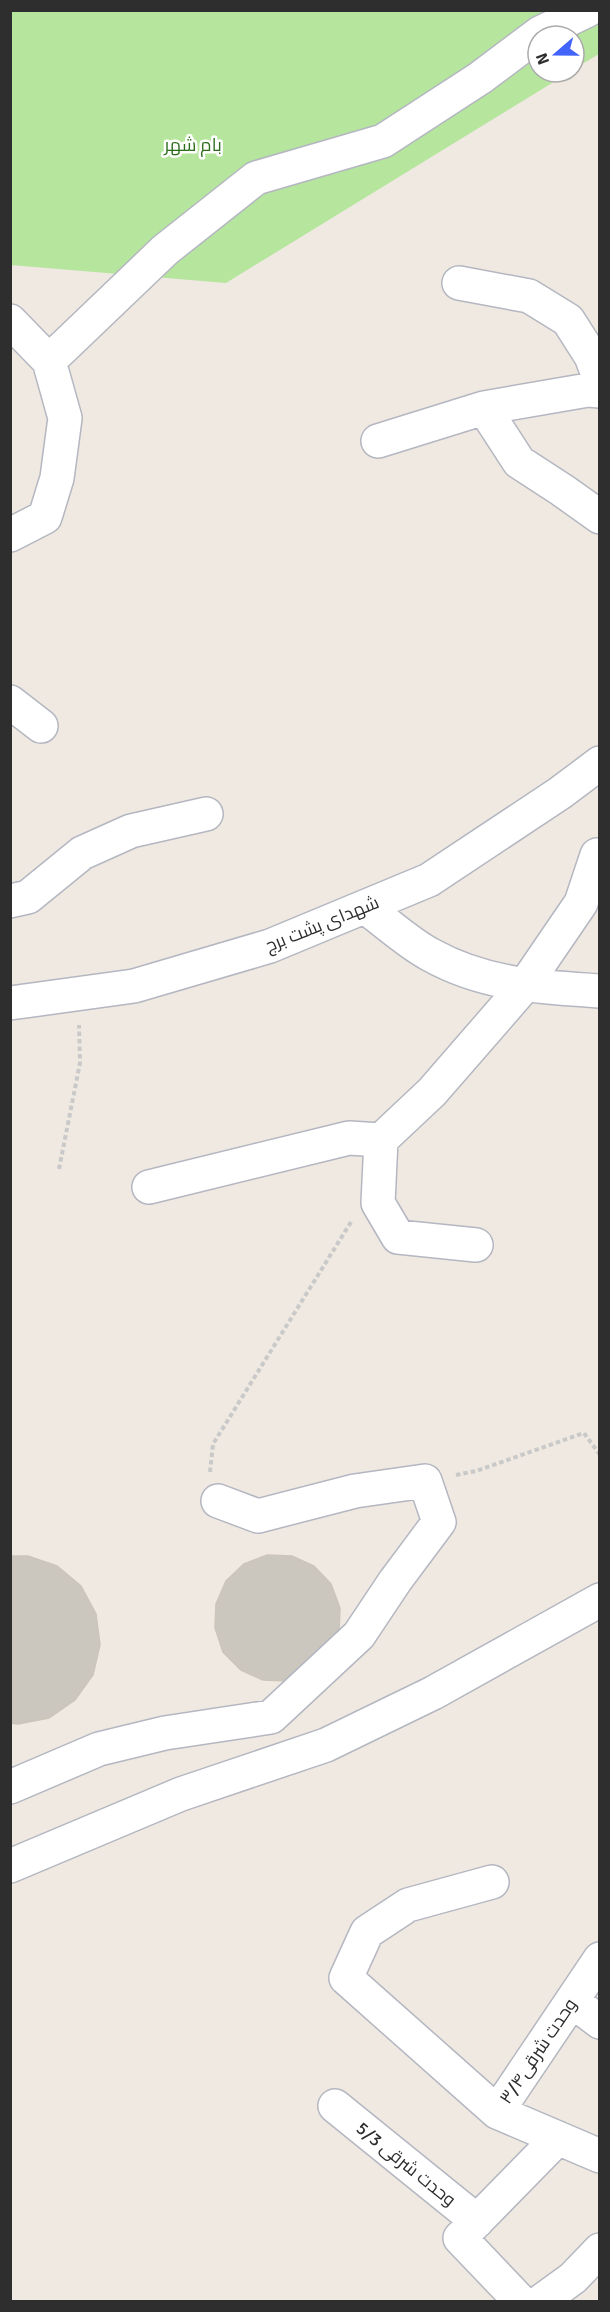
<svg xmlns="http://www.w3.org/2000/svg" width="610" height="2312" font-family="Signika,Cairo,sans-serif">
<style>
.green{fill:#b6e59e}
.building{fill:#cbc7bf;stroke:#cbc5ba;stroke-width:1.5}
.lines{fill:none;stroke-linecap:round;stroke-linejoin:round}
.minor-casing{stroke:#b4b7c1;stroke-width:36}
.path{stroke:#c9c9c9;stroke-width:4;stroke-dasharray:4.5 3;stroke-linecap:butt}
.minor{stroke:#fff;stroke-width:33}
.labels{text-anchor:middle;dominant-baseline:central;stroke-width:5;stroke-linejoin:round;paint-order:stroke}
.park-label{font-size:18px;fill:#2c6e1b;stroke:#fff}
.street-label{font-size:18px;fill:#2e2e2e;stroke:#fff}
</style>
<rect width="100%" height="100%" fill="#efe9e1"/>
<path class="green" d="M10,11H599V54L574,69V36H538V72H570L226,283L11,265Z"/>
<path class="building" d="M267,1555L292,1556L314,1566L331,1584L340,1608L339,1633L288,1681L263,1680L241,1670L223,1652L215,1628L216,1604L226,1581L244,1564Z
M10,1556H28L57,1566L81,1586L96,1614L100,1645L93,1675L75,1700L49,1718L18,1724L10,1723Z"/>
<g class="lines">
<defs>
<path id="minor" d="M459,283L529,296L568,320L591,356L600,380
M10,321L49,361L65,418L57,478L45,517L10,535
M49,361L165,250L256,178L383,141L480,78L540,33L588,10
M484,408L519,462L562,490L600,517
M378,441L484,408L588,390L600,391
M10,702L41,726
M10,901L28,897L82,853L131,831L206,814
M365,907C386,922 408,943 431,955C485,985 540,987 600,991
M10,1003L134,986L270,946L429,880L560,793L600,763
M149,1187L349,1138L381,1140
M476,1245L398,1237L378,1203L381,1140L432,1092L525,985L581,903L597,855
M10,1787L99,1749L165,1733L271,1717L359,1635L395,1581L439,1522L425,1481L355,1491L258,1516L218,1501
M10,1866L181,1794L326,1745L433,1693L600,1600
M492,1882L408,1905L367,1932L346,1978L497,2112L600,2156
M572,2001L600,2022
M335,2106L477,2221
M497,2112L600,1959
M521,2302L460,2238L558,2138
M540,2302L573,2278L600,2250"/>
</defs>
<use href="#minor" class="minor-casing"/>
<path class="path" d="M59,1169L80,1063L79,1025
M210,1472L213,1444L351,1222
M456,1475L476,1471L584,1433L600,1455"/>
<use href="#minor" class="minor"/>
</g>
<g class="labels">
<g class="park-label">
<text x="193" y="145">بام شهر</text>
</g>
<g class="street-label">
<text transform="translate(322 924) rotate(-22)">شهدای پشت برج</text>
<text transform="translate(538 2051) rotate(-56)">وحدت شرقی۳/۴</text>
<text transform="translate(406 2164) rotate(39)">وحدت شرقی 5/3</text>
</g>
</g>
<rect width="610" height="2312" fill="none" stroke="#2e2e2e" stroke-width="24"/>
<g transform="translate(556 54) rotate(250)"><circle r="28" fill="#ffffff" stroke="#ababab" stroke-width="1.5"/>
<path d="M0-4.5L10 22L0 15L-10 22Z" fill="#4264fb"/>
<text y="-9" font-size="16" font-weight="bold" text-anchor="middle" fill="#2e2e2e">N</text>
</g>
</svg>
